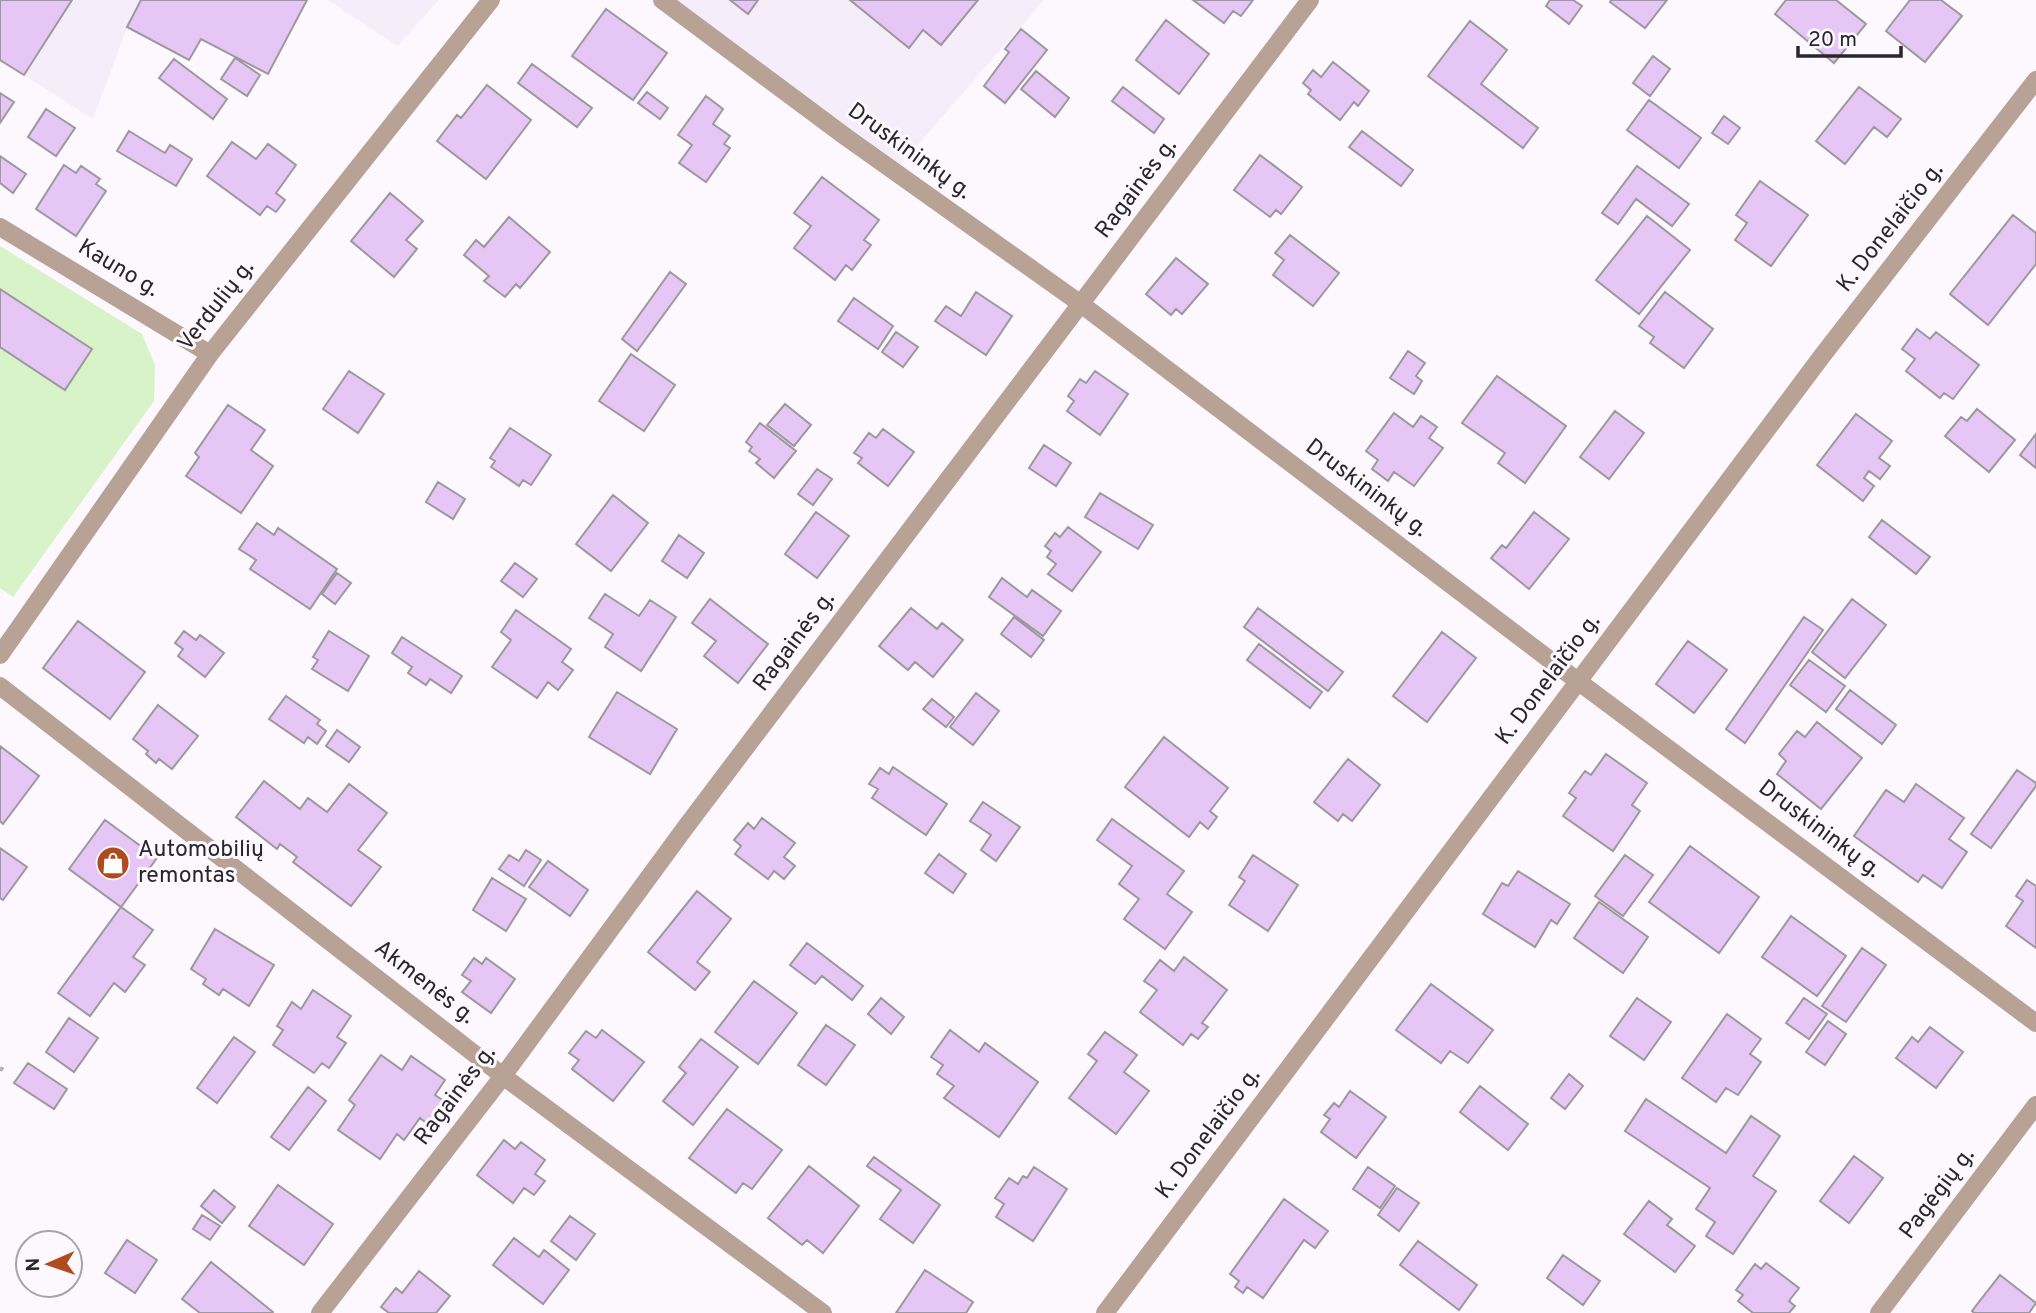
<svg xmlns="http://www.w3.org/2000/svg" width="2036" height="1313" font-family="Overpass,sans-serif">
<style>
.built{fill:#f5edf9}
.green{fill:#d8f3c8}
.building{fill:#e6c6f5;stroke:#9c999e;stroke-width:2}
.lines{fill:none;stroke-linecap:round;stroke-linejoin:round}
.path{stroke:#b3b0b4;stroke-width:4.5;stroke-dasharray:5 5;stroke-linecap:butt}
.minor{stroke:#b8a195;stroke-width:18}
.labels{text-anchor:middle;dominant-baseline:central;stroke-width:6;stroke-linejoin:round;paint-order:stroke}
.street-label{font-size:23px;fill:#282729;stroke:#fcf8fd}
.poi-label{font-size:23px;fill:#282729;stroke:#fcf8fd;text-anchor:start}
</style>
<rect width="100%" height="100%" fill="#fcf8fd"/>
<path class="built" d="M0,0H307L268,74L201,39L189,60L127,27L93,119L0,60Z
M328,0H439L397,46Z
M662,0H1044L894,172Z"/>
<path class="green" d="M0,246L142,334L155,365L154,401L13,597L0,588Z"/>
<path class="building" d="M0,0H72L24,75L0,60Z
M141,0H307L268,74L201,39L189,60L127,27Z
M730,0H758L748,14Z
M850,0H978L941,45L923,30L909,48Z
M1193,0H1253L1241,16L1233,11L1224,23Z
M1550,0H1573L1582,6L1569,24L1546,6Z
M1611,0H1667L1645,28L1610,2Z
M1786,0H1836L1866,24L1834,63L1775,14Z
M1910,0H1941L1962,16L1925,62L1886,31Z
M606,9L667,53L633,100L572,56Z
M1166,20L1209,54L1179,94L1136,60Z
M1470,21L1507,50L1481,84L1538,128L1523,148L1428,76Z
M1021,29L1047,50L1005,103L984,86L1009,52L1005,49Z
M1653,56L1670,69L1650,96L1633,83Z
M235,58L260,75L247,96L221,79Z
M174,59L227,99L213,119L159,78Z
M1333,62L1369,91L1358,106L1354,102L1340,120L1308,94L1311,90L1303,83L1313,70L1321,77Z
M532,64L592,108L577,127L518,83Z
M1036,71L1069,98L1055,117L1021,89Z
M487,85L531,120L486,179L437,141L457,115L461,118Z
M1123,87L1164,119L1154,133L1112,101Z
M1859,87L1901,119L1887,137L1874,127L1845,164L1816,141Z
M647,92L668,108L660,119L638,103Z
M0,93L14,102L0,123Z
M706,96L723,109L713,124L730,136L724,144L730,148L706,182L679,163L692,145L678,135Z
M1649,100L1701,138L1679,168L1627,130Z
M46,109L75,128L56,156L28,137Z
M1724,116L1740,128L1728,144L1712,133Z
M129,131L165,153L170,145L192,159L176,186L117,151Z
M1362,131L1413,170L1401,186L1349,147Z
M232,142L256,159L268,144L296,165L276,193L285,200L276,212L267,206L260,215L207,176Z
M1260,155L1302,187L1281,214L1276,210L1270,217L1234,190Z
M0,156L26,174L13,193L0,183Z
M64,165L76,173L81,166L100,179L96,184L106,191L76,236L36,209Z
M1637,166L1689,204L1672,226L1636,199L1618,224L1602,213Z
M822,177L879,220L864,240L871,245L852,270L846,265L835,280L794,248L811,226L794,213Z
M1760,181L1808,215L1771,266L1735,240L1747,223L1736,215Z
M390,193L423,221L406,240L417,249L394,277L351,241Z
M2013,215L2036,233V264L1988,325L1950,294Z
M1647,216L1690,250L1639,314L1596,280Z
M509,217L550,252L520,288L516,284L505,297L484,281L489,276L464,255L476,240L484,247Z
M1290,235L1339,273L1313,306L1273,275L1284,260L1275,253Z
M1176,258L1208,284L1182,314L1176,309L1171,315L1146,294Z
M670,272L686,284L637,351L622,339Z
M0,289L92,349L65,390L0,347Z
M976,292L1012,316L986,355L935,321L946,306L961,316Z
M1665,292L1713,329L1684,368L1650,343L1654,337L1639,326Z
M854,298L893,326L878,349L838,321Z
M1917,329L1930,339L1936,332L1979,365L1953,399L1944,393L1940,398L1906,371L1915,359L1902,349Z
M896,332L918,347L903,367L882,352Z
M1408,351L1425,363L1416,376L1422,381L1414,394L1390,378Z
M631,354L675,385L644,431L599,401Z
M349,371L384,394L358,433L323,409Z
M1095,371L1128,394L1100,435L1067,411L1074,401L1068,396L1080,379L1086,383Z
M1497,376L1566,426L1525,483L1498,463L1505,453L1462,423Z
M785,404L811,425L794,446L767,425Z
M228,405L265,430L251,450L273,466L241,513L186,476L199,457L195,453Z
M1977,409L2015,440L1989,472L1945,436L1961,417L1967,421Z
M1615,411L1644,433L1609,479L1580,457Z
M1394,413L1413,427L1421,416L1437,427L1429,438L1443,448L1414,486L1394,472L1388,481L1372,469L1378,460L1366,451Z
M1856,414L1892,441L1879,458L1890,466L1880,479L1869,471L1864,478L1874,486L1863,501L1817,465Z
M760,423L796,451L774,478L756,463L760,459L749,451L752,447L746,442Z
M510,428L551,455L531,485L523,480L519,486L491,467L495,461L490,458Z
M883,429L914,452L888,486L858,463L862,458L854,453L869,433L876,438Z
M2036,434V468L2020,455Z
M1044,445L1071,463L1056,486L1029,468Z
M817,469L832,479L813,505L798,494Z
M438,482L465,499L453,519L426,502Z
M1100,493L1153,525L1138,549L1085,517Z
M613,495L648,523L611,571L576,544Z
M816,512L849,536L817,578L785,554Z
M1534,512L1569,539L1529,589L1491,558L1502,545L1506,548Z
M1882,520L1930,557L1916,574L1869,537Z
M257,523L274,535L278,528L337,569L310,609L250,569L256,560L239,549Z
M1068,527L1101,552L1072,591L1048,574L1056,564L1047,557L1051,551L1045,546L1055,533L1060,537Z
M679,535L704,553L687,578L662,561Z
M515,563L537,579L523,597L501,581Z
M337,573L351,583L335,604L322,594Z
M1002,578L1027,597L1032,590L1061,611L1043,636L989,597Z
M605,594L639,616L650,600L676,617L641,671L605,647L613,634L589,618Z
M710,599L768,644L738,683L704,656L716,641L692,623Z
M1852,599L1886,625L1845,678L1812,652Z
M911,608L937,629L942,623L963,640L933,677L915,662L908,670L879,646Z
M1258,608L1343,672L1328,691L1244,627Z
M516,610L571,649L562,662L573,670L558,690L548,682L537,698L492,667L511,640L501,632Z
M1014,617L1044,640L1031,657L1001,634Z
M1804,617L1823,630L1745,743L1726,729Z
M78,621L145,672L110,719L43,668Z
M184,631L196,640L200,635L224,653L205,677L178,656L183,649L175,643Z
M329,631L369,656L348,691L312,669L318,660L313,657Z
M1442,632L1476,658L1427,722L1393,696Z
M402,637L462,676L451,693L430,679L426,685L408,673L412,667L392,653Z
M1688,641L1727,670L1694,713L1656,684Z
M1259,644L1322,692L1310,708L1247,660Z
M1809,660L1845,686L1826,712L1790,685Z
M1850,690L1896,725L1882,744L1836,709Z
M617,692L677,729L650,774L589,737Z
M976,693L999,711L973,745L950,727Z
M286,696L320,720L317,724L326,731L317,744L308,737L304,743L269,719Z
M932,699L954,717L946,727L923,709Z
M158,705L198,736L172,769L159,759L156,763L146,754L148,751L133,739Z
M1817,722L1862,758L1821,809L1777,774L1786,761L1779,754L1797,731L1805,737Z
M337,730L360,747L349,762L326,746Z
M1164,737L1228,788L1210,811L1217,817L1208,829L1200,822L1189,837L1125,787Z
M0,746L39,776L3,824L0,821Z
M1606,754L1647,783L1632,805L1640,811L1613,851L1563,816L1576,798L1569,793L1585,771L1591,775Z
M1348,759L1380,785L1352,821L1343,814L1338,821L1314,802Z
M893,767L947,804L926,835L872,798L878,789L869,784L880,768L889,774Z
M2017,770L2036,783V786L1991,848L1971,834Z
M264,781L300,809L308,798L327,812L349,784L387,813L358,850L381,867L351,906L293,862L297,857L280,844L277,849L236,817Z
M1916,784L1964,818L1949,839L1967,852L1942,888L1923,875L1918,882L1854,836L1886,790L1904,802Z
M983,802L1020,827L996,861L981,850L991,835L970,821Z
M762,818L795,843L784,857L795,866L784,879L774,871L768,879L735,854L741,846L734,840L748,823L754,829Z
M1112,819L1184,871L1167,894L1192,912L1165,949L1124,919L1139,899L1119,884L1132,866L1097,840Z
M105,820L157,858L121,907L69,869Z
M1690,846L1759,897L1719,953L1649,902Z
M0,848L27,867L3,900L0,898Z
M526,850L541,860L524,886L499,869L509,855L519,861Z
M939,854L966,874L953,893L925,873Z
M1253,855L1298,885L1268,931L1229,905L1245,881L1239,877Z
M1625,855L1653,875L1623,916L1595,896Z
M548,861L588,890L570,916L529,887Z
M1518,871L1570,904L1557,924L1551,920L1535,947L1483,914L1502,883L1508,886Z
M492,878L526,899L506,931L473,910Z
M2027,880L2036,886V948L2006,926L2023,901L2016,896Z
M697,891L731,919L697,962L710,972L695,990L648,952Z
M1599,902L1648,937L1623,973L1574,938Z
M121,907L153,930L133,957L145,965L125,992L114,983L90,1016L58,993Z
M1791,916L1846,956L1817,996L1762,957Z
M215,929L274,965L249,1006L223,989L219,995L203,984L206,979L191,969Z
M807,943L863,986L852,1000L822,976L815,984L790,965Z
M1862,948L1886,965L1846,1022L1822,1006Z
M1184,957L1227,990L1202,1023L1208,1027L1198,1039L1191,1034L1183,1045L1140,1012L1157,990L1144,981L1160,960L1174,971Z
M474,958L482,964L486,958L515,979L491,1013L462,992L471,981L462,975Z
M754,981L797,1013L758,1064L715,1032Z
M1431,984L1493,1030L1468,1063L1450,1051L1441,1063L1396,1030Z
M313,990L351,1016L337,1037L346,1043L329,1068L322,1063L314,1073L273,1045L283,1030L277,1026L292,1002L301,1009Z
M881,998L904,1017L891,1034L868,1014Z
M1637,998L1671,1022L1644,1060L1610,1036Z
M1804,998L1827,1014L1809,1039L1786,1023Z
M1727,1014L1761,1039L1750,1054L1761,1062L1738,1095L1726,1088L1716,1102L1682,1078Z
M69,1018L98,1038L74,1072L46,1052Z
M1828,1021L1846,1034L1825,1065L1806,1052Z
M826,1025L855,1045L826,1085L798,1065Z
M1930,1027L1963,1052L1936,1088L1896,1058L1912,1037L1918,1042Z
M602,1030L644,1062L613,1101L572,1069L579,1060L569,1053L586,1031L596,1038Z
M950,1030L979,1052L985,1043L1038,1082L999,1137L944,1098L954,1086L937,1074L943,1065L931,1057Z
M1105,1032L1137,1055L1124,1072L1149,1091L1116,1134L1069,1098L1097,1061L1088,1054Z
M234,1037L255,1052L217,1103L197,1088Z
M701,1039L738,1067L693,1125L663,1101L686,1073L679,1067Z
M381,1055L402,1070L411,1056L445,1080L435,1095L447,1103L430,1126L420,1118L404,1140L397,1134L380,1159L338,1130L355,1105L349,1100Z
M28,1063L67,1089L54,1109L14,1083Z
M1569,1074L1583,1086L1565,1109L1551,1098Z
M1480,1086L1528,1124L1508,1150L1460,1112Z
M308,1087L326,1101L289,1150L271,1137Z
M1350,1091L1386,1117L1356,1158L1321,1132L1330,1119L1324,1115L1334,1103L1339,1107Z
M1646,1099L1726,1153L1751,1116L1780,1136L1753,1176L1776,1191L1733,1254L1706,1236L1715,1222L1696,1209L1710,1188L1625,1131Z
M727,1109L782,1150L752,1189L743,1183L736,1193L689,1158Z
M504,1140L515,1149L521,1142L545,1160L535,1174L545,1181L534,1195L524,1188L513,1203L477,1175Z
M1854,1156L1883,1178L1849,1223L1820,1201Z
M874,1157L940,1205L913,1243L880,1219L901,1190L867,1166Z
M809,1166L859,1206L823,1253L807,1240L802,1245L768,1218Z
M1034,1167L1067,1189L1033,1241L996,1217L1004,1204L995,1198L1009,1178L1018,1184L1023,1176L1027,1178Z
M1368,1167L1395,1186L1380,1208L1353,1189Z
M278,1185L333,1224L304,1265L249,1226Z
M1397,1188L1419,1203L1399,1231L1378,1215Z
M214,1190L235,1207L222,1223L201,1206Z
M1284,1199L1328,1231L1315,1248L1304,1240L1263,1298L1247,1287L1243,1293L1235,1287L1239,1281L1230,1274Z
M1649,1201L1672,1219L1667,1225L1695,1246L1675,1272L1624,1234Z
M202,1215L220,1226L210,1240L193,1229Z
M570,1216L595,1234L576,1260L551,1241Z
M514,1238L539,1257L544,1250L569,1270L543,1304L493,1265Z
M127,1240L157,1260L135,1293L105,1273Z
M1418,1241L1477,1285L1459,1310L1400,1265Z
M1563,1255L1600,1281L1583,1305L1547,1278Z
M211,1262L273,1312L272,1313H200L182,1299Z
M1766,1263L1799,1288L1789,1301L1795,1306L1789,1313H1753L1738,1301L1743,1295L1736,1290L1755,1264L1761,1269Z
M925,1270L973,1302L966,1313H896Z
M419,1271L450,1296L436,1313H389L381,1307L396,1288L402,1293Z
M2000,1275L2036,1303L2029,1313H1974L1972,1311Z"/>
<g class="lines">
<path class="path" d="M0,1068L3,1070"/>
<path class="minor" d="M662,0L846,137L1081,304L1579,682L2036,1023
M0,227L210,354
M0,655L210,354L491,0
M0,686L503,1076L823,1313
M320,1313L503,1076L685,828L1310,0
M1105,1313L1822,356L2036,80
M1879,1313L2036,1105"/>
</g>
<defs>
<symbol id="shop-disc" viewBox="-11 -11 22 22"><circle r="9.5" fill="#b04b1e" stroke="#fcf8fd"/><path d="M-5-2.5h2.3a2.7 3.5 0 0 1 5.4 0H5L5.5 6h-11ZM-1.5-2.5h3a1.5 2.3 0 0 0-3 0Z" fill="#fff"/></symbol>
</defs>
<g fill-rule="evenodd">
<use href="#shop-disc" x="94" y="844" width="38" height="38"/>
</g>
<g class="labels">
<g class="street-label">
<text transform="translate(909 152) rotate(36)">Druskininkų g.</text>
<text transform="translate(1137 189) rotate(-53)">Ragainės g.</text>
<text transform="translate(1891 228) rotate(-52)">K. Donelaičio g.</text>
<text transform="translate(118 269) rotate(31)">Kauno g.</text>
<text transform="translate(217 306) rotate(-52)">Verdulių g.</text>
<text transform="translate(1366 489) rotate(37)">Druskininkų g.</text>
<text transform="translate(795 642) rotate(-53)">Ragainės g.</text>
<text transform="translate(1549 680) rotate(-53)">K. Donelaičio g.</text>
<text transform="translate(1819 830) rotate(37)">Druskininkų g.</text>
<text transform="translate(424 983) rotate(38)">Akmenės g.</text>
<text transform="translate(456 1096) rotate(-53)">Ragainės g.</text>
<text transform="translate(1209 1134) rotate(-53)">K. Donelaičio g.</text>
<text transform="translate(1938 1194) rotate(-53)">Pagėgių g.</text>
</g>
<g class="poi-label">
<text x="138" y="850">Automobilių<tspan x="138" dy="26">remontas</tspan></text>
</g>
</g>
<g transform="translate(49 1264) rotate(268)"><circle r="33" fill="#fcf8fd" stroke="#a7a4a8" stroke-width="2"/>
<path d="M0-5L12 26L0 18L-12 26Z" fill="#b04b1e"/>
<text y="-10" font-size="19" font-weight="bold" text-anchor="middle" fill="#282729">N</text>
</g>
<path d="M1798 46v10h103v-10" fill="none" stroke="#282729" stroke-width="3.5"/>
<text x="1808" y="46" font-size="21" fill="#282729" stroke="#fcf8fd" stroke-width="5" paint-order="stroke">20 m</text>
</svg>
